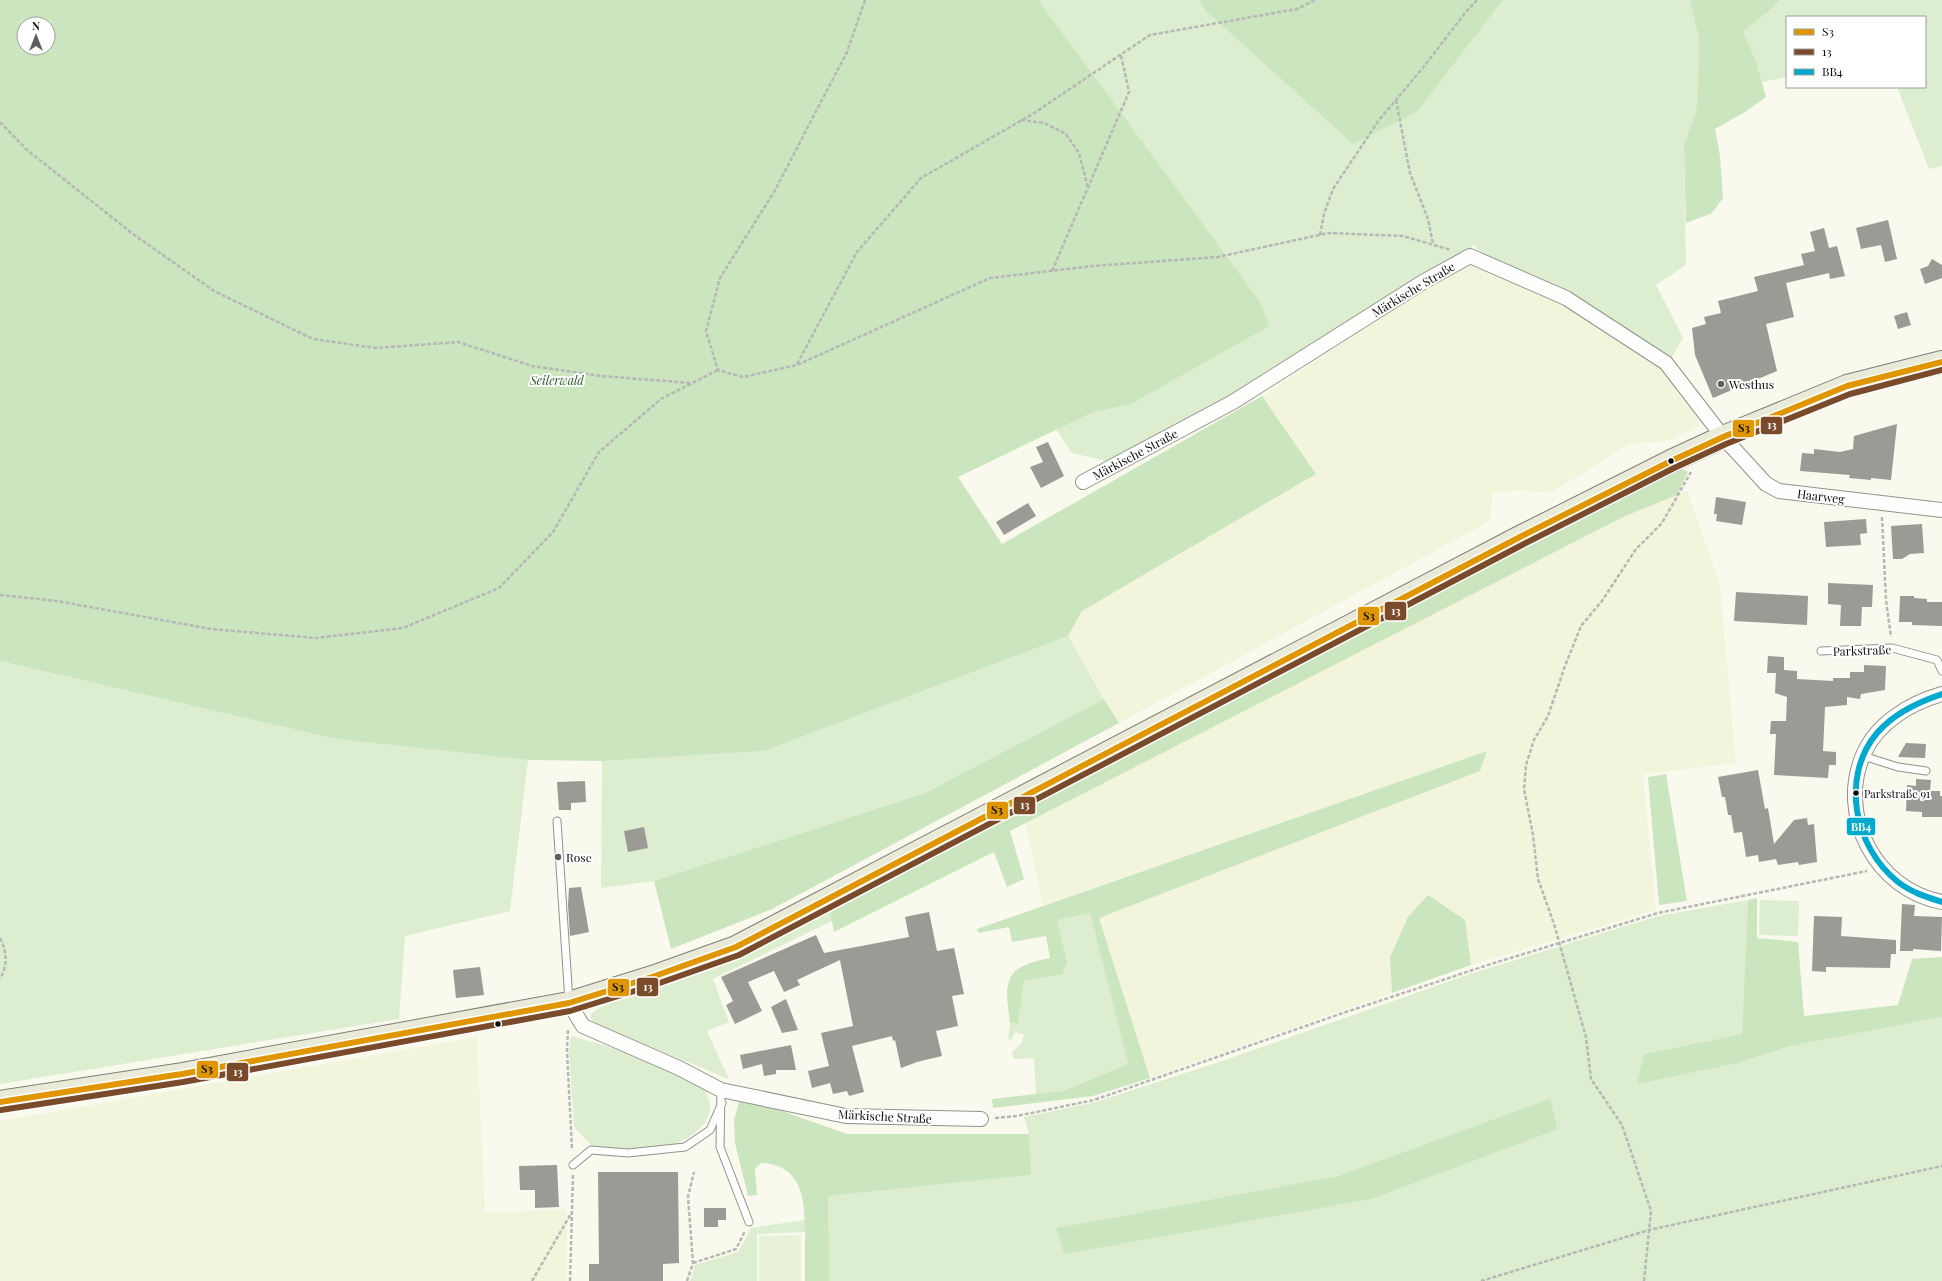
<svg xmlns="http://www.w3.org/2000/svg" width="1942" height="1281" font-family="'Playfair Display',serif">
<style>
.farmland{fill:#f2f5db}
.green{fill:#dceecf;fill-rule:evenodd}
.forest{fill:#cbe5be;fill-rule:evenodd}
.pitch{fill:#e7f2d9}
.building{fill:#9c9a94}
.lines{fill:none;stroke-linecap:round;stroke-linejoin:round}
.service-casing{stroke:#92928d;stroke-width:9}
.minor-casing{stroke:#92928d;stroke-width:16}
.primary-casing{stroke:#7f7f7a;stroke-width:24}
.path{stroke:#b7b7b5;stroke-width:2.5;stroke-dasharray:4 2;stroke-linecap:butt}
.service{stroke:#fefefc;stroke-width:7}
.minor{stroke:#fefefc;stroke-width:14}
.primary{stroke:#eaead9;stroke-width:22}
.bus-1-casing{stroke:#fff;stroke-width:9}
.bus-2-casing{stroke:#fff;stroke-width:9}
.bus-3-casing{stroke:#fff;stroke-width:9}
.bus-1{stroke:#df9601;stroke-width:6}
.bus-2{stroke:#7a4b2a;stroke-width:6}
.bus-3{stroke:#00a9ce;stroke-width:6}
.poi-dot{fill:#5e5e5a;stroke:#fff;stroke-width:1.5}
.bus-dot{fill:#0a0a0a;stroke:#fff;stroke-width:1.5}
.labels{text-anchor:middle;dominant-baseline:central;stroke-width:4;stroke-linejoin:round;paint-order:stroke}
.bus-label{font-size:11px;fill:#0a0a0a;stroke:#fff;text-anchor:start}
.street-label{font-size:12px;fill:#0a0a0a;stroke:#fff}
.park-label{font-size:12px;font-style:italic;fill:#205c20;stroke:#fff}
.poi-label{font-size:12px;fill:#0a0a0a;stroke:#fff;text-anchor:start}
.line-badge{stroke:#fff;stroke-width:1.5}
.badge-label{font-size:11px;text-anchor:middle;font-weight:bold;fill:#fff}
.pale-badge-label{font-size:11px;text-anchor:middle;font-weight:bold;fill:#111}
</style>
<rect width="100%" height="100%" fill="#f9f9ee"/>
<path class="farmland" d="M1479,264L1560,301L1657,360L1693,406L1700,426L1671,440L1629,444L1551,493L1518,490L1493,493L1490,521L1119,723L1068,636L1082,611L1316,474L1262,396L1459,268Z
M1687,490L1720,585L1736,763L1643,774L1656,910L1471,965L1465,920L1390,957L1392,993L1150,1078L1099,918L1480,771L1487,751L1043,905L1025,822L1623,517Z
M477,1037L485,1213L567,1209V1281H0V1121Z"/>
<path class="green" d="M1038,0H1199L1204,9L1418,111L1503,0H1690L1699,40L1697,108L1684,145L1686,265L1656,285L1683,338L1671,359L1477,249L1475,245L1418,276L1225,400L1130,449L1106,461L1072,453L1056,429L1091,413L1131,404Z
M1780,0H1942V166L1929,169L1897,87H1925V17H1787V77L1762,82L1756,61L1743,31L1768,12Z
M1068,636L1104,699L925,793L654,881L601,888L602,761L764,751Z
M0,661L336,739L528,760L510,911L405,936L399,1019L0,1084Z
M1748,900L1742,1034L1644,1054L1737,1063L1791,1046L1942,1017V1281H829L827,1196L1031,1175L1029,1134L1024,1117L1096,1102L1228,1059L1473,973L1658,916ZM1550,1100L1558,1128L1064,1254L1056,1228L1338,1176Z
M1760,900L1799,901L1798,936L1759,935Z
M830,910L832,921L713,979L729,1022L707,1031L729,1079L595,1024L591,1019V1014L599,1008L735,954Z
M1090,913L1128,1064L1063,1091L1036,1094L1034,1058L1014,1059L1012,1052L1022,1043L1024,1035L1015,1032L1011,1040L1008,1039L1010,1023L1018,1024L1024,981L1067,962L1056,920Z
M571,1036C618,1049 667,1062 706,1091C707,1096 710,1101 710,1106C710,1116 705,1124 698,1130C670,1156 627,1149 592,1146L574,1127L569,1049Z
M805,1220V1232L757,1234V1281H690L695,1265L738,1252L751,1228Z"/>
<path class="forest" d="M0,0H1038L1260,302L1269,326L1131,404L1091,413L958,477L1002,544L1262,396L1316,474L1082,611L1068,636L764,751L602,761L528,760L336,739L0,661ZM24,24H48V48H24Z
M1199,0H1503L1418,111L1353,144L1204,9Z
M1690,0H1780L1768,12L1743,31L1756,61L1766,97L1745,112L1715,129L1720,156L1723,198L1712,213L1686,223L1684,145L1697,108L1699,40Z
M1682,469L1688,472L1677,495L1623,517L1010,831L1024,879L1007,887L994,852L834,932L830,910L1671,472Z
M1104,699L1119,723L772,909L671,949L654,881L925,793Z
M1487,751L1480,771L1099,918L1150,1078L1093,1096L993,1108L992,1099L1063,1091L1128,1064L1090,913L1057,920L1067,962L1062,974L1024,981L1018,1024L1010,1023C1008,1003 1000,977 1023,966C1031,962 1041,960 1050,958L1046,936L1012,942L1009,927L979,933L977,929Z
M1666,774L1687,901L1659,905L1648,777Z
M1428,895L1465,920L1471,965L1392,993L1390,957L1408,917Z
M1757,898V938L1798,942L1804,1016L1898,1005L1912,959L1942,957V1017L1791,1046L1737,1063L1637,1084L1644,1054L1742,1034L1748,900Z
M1550,1099L1558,1129L1371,1199L1064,1254L1056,1228L1338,1176Z
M751,1100L847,1134H1029L1031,1175L828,1196L829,1281H805C805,1265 805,1250 805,1234C805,1200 803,1165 761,1163L755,1169L757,1195L748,1196L735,1143L734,1120L739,1102Z"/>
<path class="pitch" d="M801,1235V1281H759V1236Z"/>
<path class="building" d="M1888,220L1897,259L1885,262L1881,245L1861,249L1856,228Z
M1824,228L1829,248L1837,246L1845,276L1830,279L1829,273L1786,283L1794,317L1766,324L1777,371L1713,398L1695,355L1692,328L1706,324L1704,317L1721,313L1718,301L1758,291L1754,277L1804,265L1801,254L1815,251L1810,232Z
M1932,259L1942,265V278L1925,284L1920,269L1928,266Z
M1907,312L1911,325L1898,329L1894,316Z
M1897,424L1891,480L1871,478V480L1849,478L1850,475L1800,471L1802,453L1814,454V449L1840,452L1853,449L1854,436Z
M1048,442L1064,476L1041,488L1030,467L1043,462L1036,447Z
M1716,497L1746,502L1742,525L1716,521L1717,514H1714Z
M1028,503L1036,516L1004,535L996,522Z
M1866,519L1867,533L1860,534L1861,545L1826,547L1824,522Z
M1922,524L1924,553L1910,554L1902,559H1893L1891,526Z
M1828,583L1873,585L1872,607H1862L1861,626H1840L1841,605L1828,604Z
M1736,592L1808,596L1807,625L1734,621Z
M1900,596H1914V598L1927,599V602H1942V626L1912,625V622H1899Z
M1768,656L1784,657V670L1797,671V679L1833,681V678H1850V672H1864V665L1886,666L1885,690L1861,694L1860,699L1847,697V705L1825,707L1823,751L1836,752V765H1829L1828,778L1774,775L1776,734H1770L1771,721H1786L1787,697L1775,693L1776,673H1767Z
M1906,743L1926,744L1925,758L1898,757Z
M1758,770L1765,809L1768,808L1774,844L1794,820L1807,818L1808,825L1814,824L1817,862L1799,865L1798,862L1778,865L1776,859L1759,862L1758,855L1746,857L1742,832L1734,833L1731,815H1728L1725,797H1722L1718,777Z
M1916,779L1931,780L1930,791H1940V796H1942V817H1922V812L1906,811L1907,785L1916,786Z
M585,781L586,802L571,803V810H559L557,782Z
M644,827L648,848L628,852L624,831Z
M581,887L589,932L570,936L568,905L569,888Z
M1902,904L1915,905L1914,916L1942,917L1941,951L1913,949V951H1900Z
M929,912L937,951L954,948L964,994L952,996L958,1026L936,1031L942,1056L917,1062L901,1068L895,1040L893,1041L892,1036L852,1046L864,1092L849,1096L847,1091L833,1094L830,1083L812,1088L808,1071L829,1066L821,1033L853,1026L840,960L797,980L800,985L784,992L774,971L748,982L762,1011L735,1024L726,1005L733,1001L721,977L816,935L824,953L909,937L905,917Z
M1814,916L1842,917L1841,936L1896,940V954H1891L1890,968L1826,967V972L1812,971Z
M480,967L484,995L456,998L453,970Z
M786,999L798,1030L782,1033L771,1007Z
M791,1045L796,1070H776V1074L764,1076L762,1064L743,1069L740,1055Z
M557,1165L559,1207L535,1208V1190H520L519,1166Z
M598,1172H678L679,1263L663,1264V1281H589V1264H599Z
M704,1208H726V1220H718V1227H704Z"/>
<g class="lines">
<defs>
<path id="service" d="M1821,651L1892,648L1937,660L1942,671
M1863,756L1898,767L1926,771
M557,821L569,1001
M721,1090L720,1147L749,1222
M573,1165L591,1150L628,1153L685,1147L710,1130L722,1103"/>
<path id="minor" d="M1083,482L1233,402L1423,282L1470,256L1566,298L1666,363L1723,437L1766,484L1779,491L1942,510
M1942,694C1911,703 1878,722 1864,753C1836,815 1876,890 1942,902
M569,1003L583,1026L679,1068L721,1090L846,1116L981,1119"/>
<path id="primary" d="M0,1102L182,1074L569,1003L652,977L736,947L1518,538L1671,461L1723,437L1847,386L1942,362"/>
</defs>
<use href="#service" class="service-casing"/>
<use href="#minor" class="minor-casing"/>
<use href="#primary" class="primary-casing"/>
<path class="path" d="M865,0L847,52L774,192L720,278L706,331L718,370L743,377L797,365L990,278L1093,266L1218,257L1328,233L1403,236L1451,250
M1396,100L1410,173L1428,219L1433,244
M1021,120L1044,123L1066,134L1079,153L1088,188
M0,122L27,150L133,234L214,291L313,339L376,348L458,342L532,366L601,376L691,383
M1320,235L1324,214L1333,189L1379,120L1422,69L1465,13L1477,0
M1052,271L1129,92L1121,55
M797,364L857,252L921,178L1031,115L1150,35L1297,9L1315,0
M1882,517L1886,600L1891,637
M0,595L57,601L211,629L316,638L403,628L499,588L553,532L599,452L661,399L718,370
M0,938C7,952 8,965 0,979
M568,1030L567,1050L572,1150
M995,1118L1017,1116L1094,1100L1340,1014L1494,963L1658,913L1867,871
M693,1263L736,1249L745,1231
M532,1281L572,1212
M570,1281L573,1175
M687,1281L693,1263L688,1197L694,1172
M1481,1281L1649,1230L1942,1166
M1644,1281L1651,1211L1622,1125L1591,1079L1586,1037L1554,924L1538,879L1533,835L1524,789L1526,765L1534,740L1548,716L1565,666L1581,626L1602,601L1636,549L1662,523L1691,472"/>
<use href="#service" class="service"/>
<use href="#minor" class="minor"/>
<use href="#primary" class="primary"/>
<defs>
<path id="bus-1" d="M0,1102L182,1074L569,1003L652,977L736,947L1518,538L1671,461L1723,437L1847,386L1942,362"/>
<path id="bus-2" d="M1,1110L183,1082L570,1011L654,985L739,955L1522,545L1674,468L1726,444L1850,394L1942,370"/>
<path id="bus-3" d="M1942,694C1918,702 1894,713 1877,733C1840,777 1854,847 1898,882C1911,892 1926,897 1942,902"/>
</defs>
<use href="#bus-1" class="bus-1-casing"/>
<use href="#bus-2" class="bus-2-casing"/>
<use href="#bus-3" class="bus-3-casing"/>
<use href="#bus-1" class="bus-1"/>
<use href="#bus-2" class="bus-2"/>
<use href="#bus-3" class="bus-3"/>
</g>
<g class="poi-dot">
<circle cx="1721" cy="384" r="4"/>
<circle cx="558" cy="857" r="4"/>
</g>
<g class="bus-dot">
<circle cx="1671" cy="461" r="3.5"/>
<circle cx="1856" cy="793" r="3.5"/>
<circle cx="498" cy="1024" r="3.5"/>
</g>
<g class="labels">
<g class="bus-label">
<text x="1864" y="793">Parkstraße 91</text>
</g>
<g class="street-label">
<text transform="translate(1413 289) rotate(-31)">Märkische Straße</text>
<text transform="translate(1135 454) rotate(-28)">Märkische Straße</text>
<text transform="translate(1821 496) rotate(7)">Haarweg</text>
<text transform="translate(1862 650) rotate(-2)">Parkstraße</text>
<text transform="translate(885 1116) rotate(3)">Märkische Straße</text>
</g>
<g class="park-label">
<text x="557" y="380">Seilerwald</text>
</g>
<g class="poi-label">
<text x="1729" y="384">Westhus</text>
<text x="566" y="857">Rose</text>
</g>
</g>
<g class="line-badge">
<rect x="1760" y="416" width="23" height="19" rx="4" fill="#7a4b2a"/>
<rect x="1732" y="419" width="23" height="19" rx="4" fill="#df9601"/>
<rect x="1384" y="601" width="23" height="20" rx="4" fill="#7a4b2a"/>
<rect x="1357" y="606" width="23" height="20" rx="4" fill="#df9601"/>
<rect x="1013" y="796" width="23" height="19" rx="4" fill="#7a4b2a"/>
<rect x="986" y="801" width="23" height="19" rx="4" fill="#df9601"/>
<rect x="1846" y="817" width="30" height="19" rx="4" fill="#00a9ce"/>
<rect x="636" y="977" width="23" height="20" rx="4" fill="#7a4b2a"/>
<rect x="607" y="978" width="23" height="19" rx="4" fill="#df9601"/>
<rect x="196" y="1060" width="23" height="19" rx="4" fill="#df9601"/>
<rect x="226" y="1062" width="23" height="20" rx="4" fill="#7a4b2a"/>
</g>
<g class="badge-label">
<text x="1772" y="429">13</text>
<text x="1396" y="615">13</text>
<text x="1025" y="809">13</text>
<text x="1861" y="831">BB4</text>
<text x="648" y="991">13</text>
<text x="238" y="1076">13</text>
</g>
<g class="pale-badge-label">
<text x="1744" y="432">S3</text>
<text x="1369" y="620">S3</text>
<text x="997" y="814">S3</text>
<text x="618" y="991">S3</text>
<text x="207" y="1073">S3</text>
</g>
<rect x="1786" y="16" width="140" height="72" fill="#ffffff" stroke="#9d9d9d"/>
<rect x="1794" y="29" width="20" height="6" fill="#df9601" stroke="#9d9d9d"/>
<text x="1822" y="36" font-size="12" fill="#0a0a0a">S3</text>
<rect x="1794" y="49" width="20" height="6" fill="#7a4b2a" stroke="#9d9d9d"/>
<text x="1822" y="56" font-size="12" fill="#0a0a0a">13</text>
<rect x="1794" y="69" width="20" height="6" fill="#00a9ce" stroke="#9d9d9d"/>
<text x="1822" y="76" font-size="12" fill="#0a0a0a">BB4</text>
<g transform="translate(36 36)"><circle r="19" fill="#ffffff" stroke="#9d9d9d"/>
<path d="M0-3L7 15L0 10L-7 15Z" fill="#5e5e5a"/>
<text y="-6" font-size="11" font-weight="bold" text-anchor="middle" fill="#0a0a0a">N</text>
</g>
</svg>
